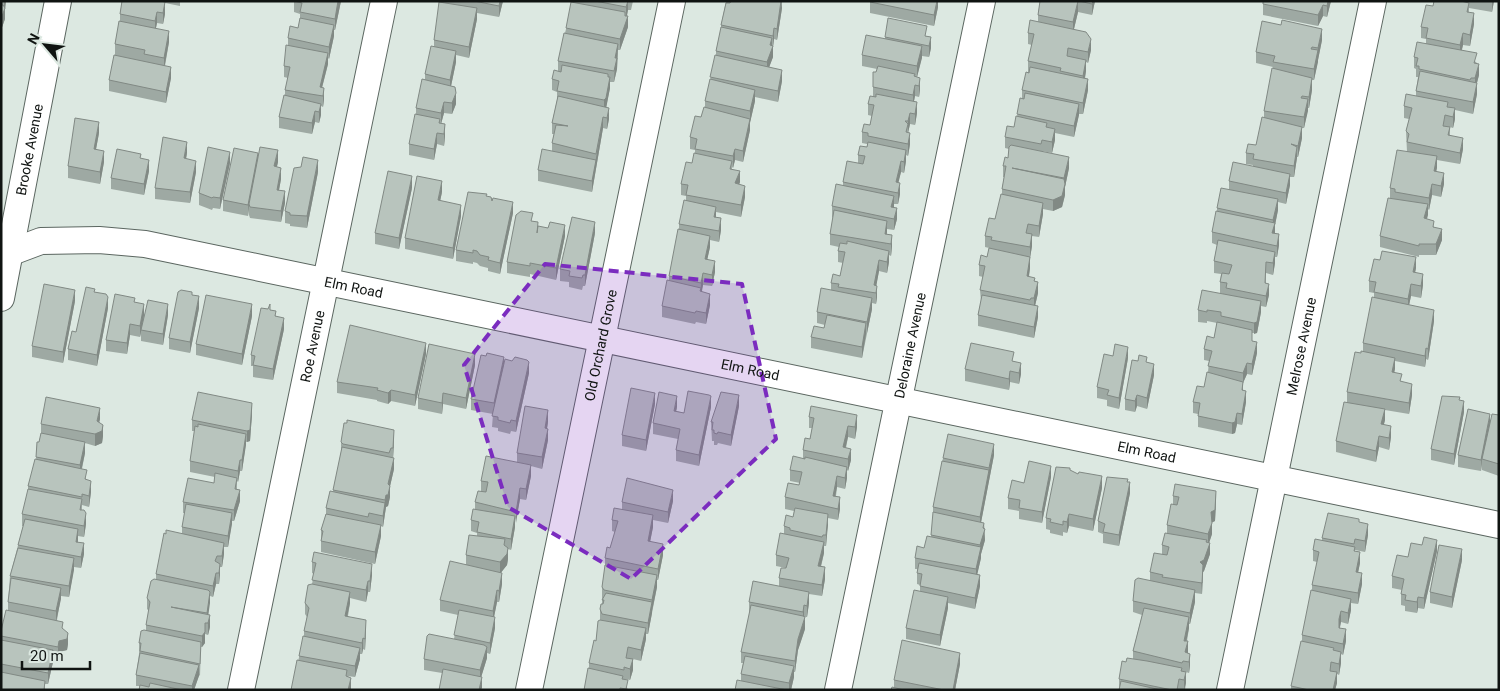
<svg xmlns="http://www.w3.org/2000/svg" width="1500" height="691" font-family="Roboto,sans-serif">
<style>
.lines{fill:none;stroke-linecap:round;stroke-linejoin:round}
.minor-casing{stroke:#5b6660;stroke-width:28}
.minor{stroke:#fff;stroke-width:26}
.wall{fill:#9ea9a3}
.shaded-wall{fill:#818984}
.building{fill:#b8c4bd;stroke:#818984}
.marked{fill:#7b2cbf;fill-opacity:0.2;stroke:#7b2cbf;stroke-width:4;stroke-dasharray:10 6;stroke-linejoin:round}
.labels{text-anchor:middle;dominant-baseline:central;stroke-width:4.5;stroke-linejoin:round;paint-order:stroke}
.street-label{font-size:14px;fill:#101412;stroke:#dce8e1}
</style>
<rect width="100%" height="100%" fill="#dce8e1"/>
<g class="lines">
<defs>
<g id="minor">
<path id="s1" d="M1,256L41,241L99,240L145,244L1499,525"/>
<path id="s2" d="M1,298L58,1"/>
<path id="s3" d="M241,690L384,1"/>
<path id="s4" d="M529,690L672,1"/>
<path id="s5" d="M838,690L982,1"/>
<path id="s6" d="M1230,690L1373,1"/>
</g>
</defs>
<use href="#minor" class="minor-casing"/>
<use href="#minor" class="minor"/>
</g>
<path class="wall" d="M1,1H6L5,9V19L1,30Z
M122,1H180V6L165,3V14L163,24L157,23L156,28L169,42L165,66L171,78L166,103L109,91V80L115,55V44L120,21V14Z
M294,1H341L335,30H334V36L329,59L328,58V64L322,88L324,99L323,107L321,106V115L319,123L315,122L312,134L279,128V117L285,95V90L288,78L284,77V66L288,46V38L298,28L300,19V14L294,12Z
M443,1H503L499,17L477,13V19L469,58L456,55V62L451,86L456,104L452,114L444,113L441,124L445,136L444,146L437,144L434,160L409,155V144L416,114V108L425,80V74L434,46V40Z
M573,1H633L631,10H628L627,16L628,27L620,50H618L617,69L614,82H610V88L606,107L609,119L607,129L603,128L592,192L538,181V170L552,151V143L554,134H552V123L557,100V92L552,90V79L558,71V61Z
M726,1H782V8L777,40L774,39L773,47V57L769,67L782,81L778,102L755,97V101L750,122V130L743,162L735,160L733,168L732,167V169L740,182L739,184L745,197L741,217L716,212V217L721,230L719,242L710,240V247L707,260L715,272L712,286L703,285L701,292L710,305L706,324L696,322L695,324L662,317V306L669,281V276L679,229V224L686,201V196L681,195V184L692,163L695,153V150L690,149V137L701,117L705,107V101L716,56V51L721,29V25Z
M870,1H938V7L934,26L870,13Z
M1040,1H1095L1092,15L1078,12L1074,29L1091,50L1088,63L1086,62V71L1085,79L1088,90L1083,114H1079L1074,137L1055,133V140L1052,153L1042,151L1069,168L1065,187V195L1062,207L1053,211L1043,209V214L1039,237L1032,236V246L1030,258V268L1029,277L1035,281L1038,293L1035,306L1038,317L1034,338L978,326V315L981,301L980,290L983,277L979,276V265L987,257L989,248L985,247V236L995,219L1002,194V189L1004,177H1003V166L1008,158L1009,149L1005,148V137L1014,127L1022,98V90L1028,72V61L1032,45L1028,44V33L1038,22V15Z
M1263,1H1331L1327,17L1323,16L1318,26L1263,15Z
M1434,1H1494L1492,12L1469,8V12L1474,24L1470,46L1463,45L1462,50L1477,63L1479,75L1477,83V94L1473,114L1455,110V119L1453,128L1450,127V136L1463,149L1460,164L1437,160L1436,172L1444,184L1441,197L1432,195L1429,210L1428,209L1427,219L1434,227L1442,240L1436,255H1419V257L1380,247V236L1390,198V188L1407,152L1406,131L1409,119L1404,118V106L1416,96V91L1418,77H1416V69L1414,68V57L1426,44V39L1421,38V27L1433,6Z
M927,36L931,48L929,57L922,56L917,77L920,89L919,97L915,96L914,101L917,113L915,125L910,124L908,133L910,144L908,156L906,155V161L904,173L901,172L898,182L900,194L898,204H894V207L897,219L894,230L887,229V234L892,246L891,256L889,255V262L887,273L879,271L876,286L877,297L876,304L872,303V309L862,358L811,348V337L824,328L825,325L817,323V312L831,290V283L840,276L843,263L838,262V251L839,247L830,245V234L833,218L832,217V206L843,186V182L858,163V155L867,147V144L862,143V132L870,125L872,116L868,115V104L873,96V72H876L877,69L862,66V55L885,39V37Z
M1322,40L1314,80H1312V90L1309,108H1308L1304,128H1302V138L1298,157H1297L1294,177H1290V185L1286,204L1278,202V210L1275,225V233L1279,245L1277,257H1275V263L1273,275L1266,273V283L1269,295L1266,307L1261,306V312L1257,333H1252V341L1257,353L1252,375L1247,374L1243,383V391L1246,402L1242,425L1237,424L1235,433L1232,434L1198,427V414L1193,413V402L1204,387L1208,372L1209,361L1204,360V349L1214,338L1217,323L1207,321V323L1198,322V310L1226,295L1220,293V282L1221,274L1214,273V261L1217,245L1212,243V232L1217,211V208L1229,190V181L1253,167V165L1246,164V153L1256,145L1264,118V111L1273,69V67L1256,63V52Z
M99,133L96,149L104,162L100,184L68,178V166Z
M187,153L186,159L196,172L190,203L155,199V188Z
M141,158L149,171L144,195L111,189V178Z
M258,158L278,162L277,167L281,179L279,190L285,203L281,222L250,218L249,215V209L248,216L223,211V200Z
M230,163L220,209L213,208L212,210L199,205V193Z
M318,172L307,228L290,226V224L285,223V211Z
M412,188L399,249L375,244V233Z
M442,192L440,201L461,216L453,259L405,249V238Z
M487,196L492,201L513,213L500,274L488,271V268L480,266L477,263L473,262V264L456,261V250Z
M533,221L538,227L565,236L556,280L530,274V277L507,273V262Z
M595,233L585,286H583L582,290L569,287V282L560,281V269Z
M1416,268L1415,272L1423,285L1421,298L1411,296L1409,305L1434,321L1428,360L1426,359L1425,367L1395,361L1394,373L1412,395L1409,414L1385,410V420L1384,424L1391,437L1389,450L1379,447L1376,462L1336,452V441L1347,403V392L1361,353L1363,351V343L1374,298V293L1369,292V281Z
M95,292L108,308L97,366L68,360V349Z
M192,295L199,308L190,353L169,349V338Z
M75,301L63,363L32,357V346Z
M135,302L144,315H168L163,345L141,341V333L140,337L130,335L127,354L106,351V340Z
M270,310L276,316L284,329L273,380L253,377V366H251V355Z
M252,316L242,365L196,355V344Z
M426,354L415,406L391,401L388,404L377,401V400L337,393V382Z
M1128,358L1119,409L1107,406V400L1097,398V387Z
M1014,361L1021,374L1019,384L1010,382L1009,390L965,381V369Z
M1147,363L1154,375L1147,409L1137,406L1135,412L1125,410V399Z
M475,365L466,409L443,404L442,414L418,409V398Z
M504,365L529,373L516,432L511,431L510,434L498,431V428L492,427L493,414L471,410V399Z
M1460,400L1464,412L1454,465L1431,460V449Z
M655,404L646,451L622,446V435Z
M739,406L731,446L718,443L717,445H714V441H712L711,422Z
M677,407L676,411L684,413L711,407L699,466L676,461V450L678,439L653,434V423Z
M252,414L250,441L246,442L242,471H240L238,482L237,481V489L240,501L234,521H232L228,547H224V554L222,567H220L219,584H216L213,597L210,596L208,615L210,627L208,635L205,634V643L202,647H201L200,676L199,675L194,690H139V686H136V675L139,654V643L146,630V625L149,611L147,609V598L156,580V574L182,533V527L185,513H183V502L214,483L215,477L190,472V461L195,431H192V420Z
M1499,415V476L1482,470V464L1481,471L1458,467V455L1490,421Z
M809,417L857,427L855,439L848,437L846,448L851,460L848,471L847,470V478L845,489L837,487L836,496L840,509L838,520L828,518L826,546H824V553L821,567L825,579L822,596L809,594V603L807,617H804L805,629L798,650L795,672H794V677L791,690H735L741,681V674L743,663H741V652L750,613H749V602L779,586V578L786,568L776,566V555L784,534V526L793,517L794,511L785,509V497L799,485L800,483L790,481V470L803,458V450L810,439L812,428H809Z
M100,419L99,422L103,436L102,443L95,446L85,443V453L82,469L91,492L89,507L82,505V510L86,524L84,537L78,536V542L84,554L81,568L74,567L69,597L61,596L57,620L63,629L68,644L67,650L59,652L58,659L53,657V662L48,684H45V690H1V631L8,611V602L10,576L23,526H22V514L28,493V486L36,460L37,442H39L41,434V424Z
M548,422L547,429L548,440L542,469L531,466V476L526,500L520,499L515,523V527L511,550L508,549V559L507,565L501,572L502,584L499,602H497L494,617L495,628L490,654L487,653V658L481,677L482,688L442,673L424,670V659L454,639L458,615L440,611V600L466,564V555L477,536V533L471,531V520L475,509V502L481,492V481L517,462V453Z
M394,441L393,458L394,469L390,486V497L388,506L386,507L383,527L381,526V536L375,564L321,552V530L326,514V508L333,492L341,452V442Z
M994,455L981,522L984,529L985,540L981,554V558L977,574L980,586L975,609L948,603V608L940,646L906,639V628L920,592V585L917,584V569H915V558L924,548L931,537L933,518V507L943,458Z
M1070,471L1102,488L1093,531L1069,526L1067,533L1063,532V536L1050,533V530L1046,529V518Z
M1051,477L1042,523L1019,519V511L1008,509V498L1024,483Z
M1128,482L1130,493L1119,546L1103,543V534L1098,532V521Z
M1173,496L1216,502L1215,521L1212,522V534L1209,543L1210,554L1204,571L1203,572L1202,594L1195,593V602L1190,624H1189V628L1187,641L1188,653L1190,665L1189,673L1186,672V683L1185,690H1119V679L1126,662L1133,659V651L1142,615L1133,612V601L1150,581V572L1162,554V545L1167,533V525L1173,505Z
M673,501L668,523L653,520V527L650,542L663,555L658,580H657V587L648,634H646V639L641,661L633,659V670L630,680L624,679V680L628,690H584L589,669V663L596,641L600,620V609L602,604V587L605,567V558L610,548L615,532L612,531V520L622,510V502Z
M1359,522L1368,535L1365,552L1355,550V551L1360,563L1358,572L1362,584L1358,604L1351,603V610L1348,624L1341,622L1340,628L1346,641L1343,655L1341,654V663L1339,675L1337,674V683L1335,690H1291V686L1302,641V635L1312,590V585L1317,562L1313,561V550L1322,540V538Z
M1437,551L1424,609L1418,608L1417,613L1405,611V606L1401,605V594L1402,590L1392,588V576L1408,557Z
M1462,560L1452,608L1430,603V592Z
M312,562L372,575L370,592H368L366,602L350,598V603L348,616L366,631L365,650L363,649L362,654H360V659L355,677L347,676L351,678V690H291L304,637V631L307,617L305,614V603L312,584L314,574L312,573Z
M960,664L955,690H891L894,687V680Z"/>
<path class="shaded-wall" d="M4,1H6L5,9V19L1,30V19L4,8Z
M338,1H341L335,30V19Z
M500,1H503L499,17V6Z
M628,1V10L626,19V7Z
M781,1L782,8L777,40V29Z
M937,1H938V7L934,26V15Z
M1078,1V12L1073,33V22Z
M1093,1H1095L1092,15V4Z
M1328,1H1331L1327,17V6Z
M1492,1H1494L1492,12Z
M165,2V14L163,24V13Z
M1323,5V16L1318,26V15Z
M477,8V19L469,58V47Z
M157,12V23L155,32V21Z
M1474,13V24L1470,46V35Z
M628,16V27L620,50V39Z
M334,25V36L329,59V47Z
M774,28V39L773,47V57L767,73V62L772,38V47L773,46V36Z
M1322,29V40L1318,60V48Z
M169,31V42L164,69V58Z
M1463,33V45L1460,56V45Z
M931,37V48L929,57V46Z
M1091,39V50L1088,63V52Z
M618,44L617,69L614,82L615,58Z
M922,46V58L917,77V66Z
M1318,50V62L1314,80V69Z
M456,51V62L450,91V80Z
M328,53V64L320,95V87Z
M1086,60V71L1083,87V76Z
M1479,64V75L1475,90V78Z
M171,67V78L166,103V92Z
M782,70V81L778,102V91Z
M610,77V88L606,109L604,111V100Z
M920,78V89L919,97V86Z
M1312,78V90L1309,108V97Z
M1088,79V90L1083,114V103Z
M1477,83V94L1473,114V102Z
M915,85V96L913,106V95Z
M324,88V99L323,107V96Z
M755,90V101L750,123V111Z
M456,93V104L452,114V103Z
M1308,99V111L1304,128V117Z
M444,102V113L441,124V113Z
M917,102V113L915,125V114Z
M321,104V115L319,123V112Z
M1079,104V115L1074,137V126Z
M609,108V119L607,129V118Z
M1455,108V119L1453,128V117Z
M315,111V122L312,134V123Z
M910,113V124L908,133V121Z
M603,117V128L592,192V181Z
M750,119V130L743,162V151Z
M99,122V133L94,160V149Z
M445,124V136L444,146V134Z
M1302,127V138L1298,157V146Z
M1055,129V140L1052,153V142Z
M437,133V144L434,160V149Z
M910,133V144L908,156V144Z
M1463,138V149L1460,164V153Z
M187,142V153L184,169V158Z
M1297,147V158L1294,177V166Z
M735,149V160L733,168V156Z
M278,150V162L274,177V166Z
M906,150V161L904,173V162Z
M104,151V162L100,184V172Z
M230,152V163L220,209V198Z
M258,153V164L249,204L248,216V205Z
M1437,156V168L1434,182V171Z
M1069,157V168L1065,187V195L1062,207L1053,211V200L1064,186V178Z
M149,160V171L144,195V184Z
M318,160V172L307,228V216Z
M196,161V172L190,203V192Z
M901,161V172L896,193V182Z
M281,168V179L277,201V190Z
M740,171V182L735,195V183Z
M1444,173V184L1441,197V186Z
M1290,174V185L1286,204V193Z
M412,176V188L399,249V238Z
M442,181V192L438,211V200Z
M900,183V194L898,204V193Z
M1432,184V195L1429,210V198Z
M745,186V197L741,217V205Z
M285,191V203L281,222V211Z
M894,196V207L891,218V207Z
M1278,199V210L1275,225V234L1272,233L1273,220Z
M513,202V213L500,274V263Z
M1043,203V214L1039,237V226Z
M1428,204V215L1424,229V218Z
M461,205V216L453,259V248Z
M716,207V218L714,217Z
M897,208V219L894,230V219Z
M721,218V230L719,242V231Z
M887,221V232L885,245V234Z
M595,222V233L585,286V275Z
M565,225V236L556,280V268Z
M1442,229V240L1436,255V244Z
M1032,234V246L1030,258V247Z
M1279,234V245L1277,257V246Z
M892,235V246L891,256V244Z
M710,236V247L705,270V259Z
M889,251V262L887,273V262Z
M1275,252V263L1273,275V263Z
M1030,257V268L1027,287V276Z
M1416,257V268L1413,283V272Z
M879,260V271L875,293L874,285Z
M715,261V272L712,286V275Z
M703,273V285L700,303L701,283Z
M1423,274V285L1421,298V286Z
M1038,282V293L1034,310V298Z
M1269,284V295L1266,307V296Z
M1411,284V296L1408,310V299Z
M877,286V297L876,304V293Z
M75,290V301L63,363V352Z
M710,294V305L706,324V313Z
M199,296V308L190,353V342Z
M108,297V308L97,366V355Z
M872,298V309L867,333V322Z
M1261,301V312L1257,333L1254,334V323Z
M144,304V315L140,337V326Z
M168,304V315L163,345V334Z
M252,304V316L242,365V354Z
M1038,306V317L1034,338V327Z
M1434,310V321L1428,360V349Z
M284,318V329L273,380V369Z
M866,323V334L862,358V347Z
M130,324V335L127,354V343Z
M1257,342V353L1252,375V364Z
M426,343V354L415,406V395Z
M1128,347V358L1119,409V398Z
M1426,348V359L1425,367V356Z
M475,354V365L466,409V398Z
M504,357V368L494,414V403Z
M1395,358V369L1392,384V372Z
M529,362V373L516,432V421Z
M1021,363V374L1019,384V373Z
M1247,363V374L1243,383V393L1242,390L1243,384V373Z
M1154,364V375L1147,409V398Z
M1010,371V382L1009,390V379Z
M1412,384V395L1409,414V403Z
M391,390V401L388,404V393Z
M1246,391V402L1242,425V414Z
M443,393V404L442,414V403Z
M655,393V404L646,451V440Z
M739,395V406L731,446V435Z
M1137,395V406L1135,412V401Z
M677,396V407L674,422V411Z
M711,396V407L699,466V455Z
M1464,401V412L1454,465V454Z
M252,403V414L250,441L247,442V431Z
M100,408V419L97,432V421Z
M1385,409V420L1381,435V424Z
M548,410V422L545,440V428Z
M1237,413V424L1235,433L1232,434V423Z
M1490,414V425L1482,459L1481,471V460Z
M857,415V427L855,439V427Z
M103,425V436L102,443L95,446V434Z
M848,426V437L843,458V447Z
M1391,426V437L1389,450V438Z
M548,429V440L542,469V457Z
M394,430V441L393,459V448Z
M246,434V445L242,471V460Z
M1379,436V447L1376,462V451Z
M85,442V453L80,476V465Z
M994,444V455L980,528V517Z
M851,449V460L848,471V459Z
M394,458V469L388,495V484Z
M240,460V471L238,482V471Z
M531,465V476L526,500V489Z
M1051,466V477L1042,523V512Z
M847,467V478L845,489V478Z
M837,476V487L833,507V496Z
M1102,476V488L1093,531V519Z
M91,481V492L89,507V496Z
M1130,482V493L1119,546V535Z
M390,486V497L388,506L386,507L383,527V516L385,500L386,495Z
M520,488V499L516,523V512Z
M240,490V501L234,521V510Z
M673,490V501L668,523V512Z
M1216,491V502L1215,521L1211,523V512Z
M840,497V509L838,520V509Z
M86,513V524L84,537V526Z
M232,513V524L228,547V536Z
M828,514V525L826,546V535Z
M1069,514V526L1067,533V522Z
M653,515V527L648,552V541Z
M515,516V527L511,550V539Z
M984,523L985,540L981,554V558L976,580V569Z
M1212,523V534L1208,546V534Z
M1368,524V535L1365,552V541Z
M381,525V536L375,564V552Z
M78,529V540L76,553V542Z
M1437,540V551L1424,609V598Z
M824,542V553L818,577V566Z
M84,543V554L81,568V557Z
M224,543V554L222,567V556Z
M1210,543V554L1204,571L1203,572L1202,594L1200,562Z
M663,544V555L658,580V569Z
M508,548V559L507,565L500,574V562Z
M1462,549V560L1452,608V597Z
M1360,552V563L1356,583V572Z
M74,558V570L69,597V586Z
M220,564V575L219,584V573Z
M372,564V575L370,592V581Z
M825,567V579L822,596V585Z
M216,573V584L213,597V586Z
M502,573V584L499,602V591Z
M1362,573V584L1358,604V593Z
M657,575V587L652,611V600Z
M980,575V586L975,609V598Z
M368,581V592L366,602V590Z
M61,588V599L56,622V611Z
M497,590V602L493,622V611Z
M1195,590V602L1190,624V613Z
M210,592V603L207,624V613Z
M350,592V603L345,627V616Z
M809,592V603L807,617V606Z
M948,597V608L940,646V635Z
M1418,597V608L1417,613V602Z
M1351,599V610L1348,624V613Z
M652,602V613L648,634V623Z
M804,605V617L803,623V612Z
M1341,611V622L1339,630V619Z
M210,615V627L208,635V623Z
M495,617V628L490,654V643Z
M805,617V629L798,650L795,672V661L798,639Z
M1189,617V628L1184,652V641Z
M366,620V631L365,650V639Z
M646,628V639L641,661V650Z
M1346,629V641L1343,655V644Z
M205,632V643L202,647V636Z
M68,633V644L67,650L59,652L58,659V647L59,641Z
M363,638V649L362,654V643Z
M1188,641V653L1186,661L1185,652Z
M487,647V658L480,681V670Z
M360,648V659L355,677V666Z
M53,650V662L48,684V673Z
M1341,652V663L1339,675V664Z
M960,653V664L955,690H953Z
M1190,654V665L1189,673V662Z
M633,659V670L630,680V669Z
M199,665V676L194,690H192V686Z
M794,666V677L791,690H789V683Z
M1186,672V683L1184,690V680Z
M1337,672V683L1335,690H1333Z
M482,677V688L481,690H479Z
M351,678V690H348Z"/>
<path class="building" d="M122,1H160L165,2L163,13L157,12L155,21L120,14Z
M294,1H338L335,19L300,12L302,3Z
M474,1H500L499,6Z
M595,1H628L626,7Z
M731,1H781L777,29L774,28L773,36L721,25L726,3H730Z
M870,1H937L934,15L870,2Z
M1040,1H1078L1073,22L1038,15Z
M1079,1H1093L1092,4Z
M1263,1H1328L1327,6L1323,5L1318,15L1263,4Z
M1434,1H1461L1469,3L1467,12L1474,13L1470,35L1463,33L1460,45L1426,38L1428,28L1421,27L1426,5L1433,6Z
M439,2L477,8L469,47L434,40Z
M571,2L625,12V16H628L620,39L566,28Z
M1,5H3L5,8L1,19Z
M300,18L334,25L329,47L288,38L290,26L298,28Z
M888,18L927,26L925,36L931,37L929,46L885,37Z
M1030,20L1086,32L1091,39L1088,52L1068,48L1067,56L1086,60L1083,76L1060,71L1061,68L1028,61L1034,34L1028,33Z
M1282,20L1322,29L1318,48L1312,47L1311,49L1318,50L1314,69L1273,62L1275,56L1256,52L1262,21L1281,25Z
M119,21L169,31L164,58L144,54L145,50L115,44Z
M721,27L772,38L770,45L773,46L767,62L716,51Z
M564,33L618,44L615,58H617L614,71L558,61Z
M866,35L922,46L917,66L862,55Z
M1417,42L1477,53L1474,63L1479,64L1475,78H1471L1470,80L1419,69V66H1416L1418,58L1414,57Z
M286,45L328,53L320,87L324,88L323,96L285,90L290,67L284,66Z
M431,46L456,51L450,80L425,74Z
M114,55L171,67L166,92L109,80Z
M715,55L782,70L778,91L710,77Z
M562,65L608,74V77H610L606,98L604,100L557,91L559,81L552,79L554,70L561,72Z
M878,66L915,74L914,76L920,78L919,86L915,85L913,95L873,87V72H876Z
M1030,67L1088,79L1083,103L1022,90L1026,72L1029,73Z
M1272,68L1312,78L1309,97L1302,96L1301,98L1308,99L1304,117L1264,111Z
M1420,71L1477,83L1473,102L1416,91Z
M422,79L455,87L456,93L452,103L444,102L441,113L416,108Z
M710,79L755,90L750,111L705,101Z
M1025,93L1079,104L1074,126L1017,114L1020,98L1024,99Z
M876,94L917,102L915,114L910,113L908,121H905L908,124L906,132L910,133L908,144L868,136V133L862,132L864,124L870,125L874,105L868,104L870,96L876,97Z
M1406,94L1448,102L1447,107L1455,108L1453,117L1445,115L1443,126L1450,127L1448,135L1463,138L1460,153L1407,142L1409,134L1406,131L1412,108L1404,106Z
M284,95L321,104L319,112L315,111L312,123L279,117Z
M558,96L609,108L607,118L603,117L596,154L552,143L556,125L568,126L552,123Z
M704,107L750,119L743,151L735,149L733,156L695,149L697,139L690,137L695,116L701,117Z
M415,114L440,119L439,123L445,124L444,134L437,133L434,149L409,144Z
M1016,116L1047,123L1046,127L1055,129L1052,142L1042,140L1041,144L1005,137L1007,126L1014,127Z
M1262,117L1302,127L1298,146L1291,144L1297,147L1294,166L1253,159L1254,154L1246,153L1248,144L1256,145Z
M75,118L99,122L94,149L104,151L100,172L68,166Z
M163,137L187,142L184,158L196,161L190,192L155,188Z
M868,142L906,150L904,162L901,161L896,182L900,183L898,193L843,182L847,161L863,164L865,156L858,155L860,146L867,147Z
M1011,145L1069,157L1064,178L1012,168L1064,179L1065,184L1062,196L1053,200L1002,189L1006,166H1003L1005,157L1008,158L1009,147Z
M208,147L230,152L220,198L213,197L212,198L199,193Z
M260,147L278,150L274,166L281,168L277,190L285,191L281,211L250,207L249,204Z
M234,148L258,153L248,205L223,200Z
M117,149L141,154L140,158L149,160L144,184L111,178Z
M542,149L596,160L592,181L538,170Z
M1397,150L1437,156L1434,171L1444,173L1441,186L1432,184L1429,198L1395,192V189L1390,188Z
M694,153L732,161L730,169L740,171L735,183L745,186L741,205L686,195L688,185L681,184L686,162L692,163Z
M303,157L318,160L307,216L290,215V213L285,211L294,168L301,167Z
M1233,162L1290,174L1286,193L1229,181Z
M388,171L412,176L399,238L375,233Z
M417,176L442,181L438,200L461,205L453,248L405,238Z
M836,184L894,196L891,207L897,208L894,219L832,206Z
M1221,188L1278,199L1273,220L1217,208Z
M468,192L487,194L486,196L491,197L492,201L493,198L513,202L500,263L488,260L489,257L480,255L477,251L473,250V253L456,250Z
M1001,194L1043,203L1039,226L1028,224L1026,233L1032,234L1030,247L991,240L992,237L985,236L989,218L995,219Z
M1388,198L1428,204L1424,218L1434,221L1433,227L1442,229L1436,244H1419V246L1380,236Z
M684,200L716,207L714,217L721,218L719,231L679,224Z
M834,210L887,221L885,234L892,235L891,244L830,234Z
M521,211L533,213L531,221L538,222L537,233L538,226L548,228L550,222L565,225L556,268L530,263V266L507,262L516,215Z
M1216,211L1275,223L1272,233L1279,234L1277,246L1212,232Z
M572,217L595,222L585,275H583L582,278L569,276L570,271L560,269Z
M678,229L710,236L705,259L715,261L712,275L703,273L701,283L669,276Z
M1218,240L1275,252L1273,263L1266,262L1265,283L1269,284L1266,296L1226,288L1227,283L1220,282L1222,273L1229,274L1232,265L1214,261Z
M847,241L889,251L887,262L879,260L874,285L877,286L876,293L838,287L839,284L831,283L833,274L840,276L845,252L838,251L840,243L847,244Z
M989,248L1030,257L1027,276L1035,278L1034,281L1038,282L1034,298H1031L1030,300L980,290L985,266L979,265L981,255L987,257Z
M1382,251L1416,257L1413,272L1423,274L1421,286L1411,284L1408,299L1374,292L1376,282L1369,281L1374,259L1380,260Z
M667,280L701,288L700,291L710,294L706,313L696,311L695,313L662,306Z
M44,284L75,290L63,352L32,346Z
M86,287L95,289L94,292L106,294L108,297L97,355L68,349L72,331L76,332Z
M821,288L872,298L867,322L817,312Z
M181,290L192,292V295L199,296L190,342L169,338L178,292Z
M1202,290L1261,301L1257,322L1254,323L1221,316V312L1207,310V312L1198,310Z
M115,294L135,298L134,302L144,304L140,326L130,324L127,343L106,340Z
M206,295L252,304L242,354L196,344Z
M982,295L1038,306L1034,327L978,315Z
M1372,297L1434,310L1428,349L1426,348L1425,356L1363,343Z
M148,300L168,304L163,334L141,330Z
M270,304V310L276,311L275,316L284,318L273,369L253,365L255,356L251,355L261,308L268,309Z
M827,315L866,323L862,347L811,337L814,326L824,328Z
M1217,322L1252,330V341L1257,342L1252,364L1247,363L1243,373L1208,366L1212,351L1204,349L1207,336L1214,338Z
M350,325L426,343L415,395L391,390L388,393L377,390L378,388L337,382Z
M971,343L1014,352L1012,361L1021,363L1019,373L1010,371L1009,379L965,369Z
M429,344L475,354L466,398L443,393L442,403L418,398Z
M1115,344L1128,347L1119,398L1107,395L1109,390L1097,387L1104,354L1113,356Z
M1361,351L1395,358L1392,372L1402,374L1400,381L1412,384L1409,403L1347,392L1355,352L1361,353Z
M487,353L504,357L494,403L471,399L481,355L486,356Z
M1139,355L1147,357L1146,362L1154,364L1147,398L1137,395L1135,401L1125,399L1132,360L1138,361Z
M515,357L527,360L529,362L516,421L511,420L510,423L498,420V417L492,416L505,359L512,361Z
M1207,372L1243,382L1242,390L1246,391L1242,414L1237,413L1235,422L1232,423L1198,416L1200,403L1193,402L1197,386L1204,387Z
M631,388L655,393L646,440L622,435Z
M688,391L709,395L711,396L699,455L676,450L680,429L653,423L659,392L677,396L674,411L684,413Z
M198,392L252,403L250,430L247,431L192,420Z
M721,392L739,395L731,435L718,432L717,434L714,433V430H712L713,422H711Z
M1442,396L1460,397L1459,400L1464,401L1454,454L1431,449Z
M46,397L100,408L97,421L103,425L102,431L95,434L41,424Z
M1344,402L1385,409L1381,424L1391,426L1389,438L1379,436L1376,451L1336,441Z
M525,406L548,410L545,428L548,429L542,457L517,453Z
M811,406L857,415L855,427L848,426L843,447L851,449L848,459L803,450L805,438L810,439L814,418L809,417Z
M1468,409L1490,414L1481,460L1458,455Z
M1492,414L1499,415V464L1482,459Z
M347,420L394,430L393,448H391L389,453L343,444L341,442L344,423H347Z
M198,424L246,434L242,460H240L238,471L190,461L195,426L198,427Z
M41,433L85,442L80,465L36,457L37,442H39Z
M948,434L994,444L989,468L943,458Z
M342,447L394,458L388,484L390,486L388,495H386L385,500L333,490Z
M486,456L531,465L526,489L520,488L516,512L475,502L478,491L486,492L488,482L481,481Z
M793,456L805,459V457L847,467L845,478L837,476L833,496L840,497L838,509L785,497L788,483L799,485L802,472L790,470Z
M35,459L87,470L85,479L91,481L89,496L82,494V497L28,486Z
M942,461L989,470L980,517L933,507Z
M1029,461L1051,466L1042,512L1019,508L1020,500L1008,498L1012,480L1024,483Z
M1056,467L1070,468V470L1078,474L1079,472L1102,476L1093,519L1069,514L1067,522L1063,521V525L1050,522L1051,519L1046,518L1047,512Z
M215,473L237,478L235,489L240,490L234,510L183,502L188,478L214,483Z
M1107,477L1128,479L1127,482H1130L1119,535L1103,532L1105,524L1098,521Z
M627,478L673,490L668,512L622,502Z
M1175,484L1216,491L1215,510L1211,512L1212,523L1208,534L1167,525L1171,504L1177,505L1179,497L1173,496Z
M28,489L82,499L80,510H84L86,513L84,526L22,514Z
M330,491L385,503L383,516L369,513L368,517L326,508Z
M186,504L232,513L228,536L182,527Z
M614,508L653,515L648,541L663,544L658,569L605,558L607,547L610,548L618,521L612,520Z
M795,508L828,514L826,535H823L822,537L790,530V528L784,526L786,515L793,517Z
M473,509L515,516L511,539L477,532L479,522L471,520Z
M933,512L984,523L983,528L985,529L980,545L931,535Z
M1328,513L1359,519V522L1368,524L1365,541L1355,539L1354,544L1322,538Z
M326,514L381,525L375,552L321,541L323,531L321,530Z
M25,519L78,529L76,542L84,543L81,557L18,545Z
M166,530L224,543L222,556H217L215,561L220,564L219,573H216L213,586L156,574L164,533L166,534Z
M780,533L824,542L818,566L825,567L822,585L779,578L781,568H786L789,558L776,555Z
M1165,533L1207,540L1206,542L1210,543L1204,560L1200,562L1203,565L1202,583L1162,577L1163,575L1150,572L1154,553L1167,555L1169,547L1162,545Z
M469,535L505,539L504,545L508,548L507,554L500,562L466,555Z
M927,536L981,547L976,569L915,558L917,546L924,548Z
M1424,537L1437,540L1424,598L1418,597L1417,602L1405,600L1406,595L1401,594L1404,579L1392,576L1397,555L1408,557L1411,543L1422,545Z
M1315,539L1355,547L1354,551L1360,552L1356,572L1362,573L1358,593L1312,585L1319,552L1313,550Z
M1439,545L1462,549L1452,597L1430,592Z
M18,548L74,558L69,586L10,576Z
M314,552L372,564L370,581H368L366,590L312,580L316,563L312,562Z
M450,561L502,573L499,591L497,590L493,611L440,600Z
M919,563L980,575L975,598L920,586L922,574L917,573Z
M605,565L657,575L652,600L604,590L602,587Z
M11,578L61,588L56,611L8,602Z
M1138,578L1195,590L1190,613L1133,601L1135,580Z
M154,579L208,590L210,592L207,613L171,607L210,615L208,623H205V632L202,636L146,625L150,602L147,598L151,581Z
M753,581L809,592L807,606L804,605L803,612L749,602Z
M312,584L350,592L345,616L366,620L365,639L363,638L362,643L304,631L309,608L305,603L308,585Z
M914,590L948,597L940,635L906,628Z
M1311,590L1351,599L1348,613L1341,611L1339,619V628L1346,629L1343,644L1302,635Z
M606,593L652,602L648,623L602,614L600,609L601,604H603L604,600H602Z
M751,605L803,616L805,617L798,639L795,661L741,652Z
M1144,608L1189,617L1184,641H1188L1185,652L1190,654L1189,662L1183,661L1182,663L1133,651Z
M6,610L63,622L62,628L68,633L67,639L59,641L58,647L1,636V631Z
M459,610L495,617L490,643L454,635Z
M600,620L646,628L641,650L628,647L626,658L633,659L630,669L624,667V670L589,663L594,640L596,641L598,621Z
M144,630L201,642L200,664L140,651L141,643H139L141,631Z
M429,634L484,645L487,647L480,670L424,659L427,636Z
M303,636L360,648L355,666L299,656Z
M1,640L53,650L48,673L1,664Z
M902,640L960,653L953,690H944L894,680Z
M1301,641L1334,648L1333,650L1341,652L1339,664L1331,662L1330,671L1337,672L1333,690H1309L1291,686Z
M140,653L199,665L192,686L136,675Z
M745,656L794,666L789,683L741,674Z
M1127,658L1147,661L1182,668L1181,671L1186,672L1184,680L1179,679L1177,690H1172L1119,679L1122,661L1126,662Z
M297,660L347,670L346,676L351,678L348,690H291Z
M588,668L623,676L622,679L628,680L626,689L620,688V690H584Z
M443,669L482,677L479,690H439Z
M1,672L45,681L44,690H1Z
M737,680L787,690H735Z
M1121,681L1161,690H1119Z
M150,683L182,690H139L140,685L149,687Z
M892,687L904,690H891Z"/>
<path class="marked" d="M545,264L742,284L776,439L631,579L508,507L464,365Z"/>
<g class="labels">
<g class="street-label">
<text stroke="none"><textPath href="#s2" startOffset="151">Brooke Avenue</textPath></text>
<text stroke="none"><textPath href="#s1" startOffset="360">Elm Road</textPath></text>
<text stroke="none"><textPath href="#s3" startOffset="351">Roe Avenue</textPath></text>
<text stroke="none"><textPath href="#s6" startOffset="351">Melrose Avenue</textPath></text>
<text stroke="none"><textPath href="#s4" startOffset="352">Old Orchard Grove</textPath></text>
<text stroke="none"><textPath href="#s5" startOffset="352">Deloraine Avenue</textPath></text>
<text stroke="none"><textPath href="#s1" startOffset="765">Elm Road</textPath></text>
<text stroke="none"><textPath href="#s1" startOffset="1170">Elm Road</textPath></text>
</g>
</g>
<rect width="1500" height="691" fill="none" stroke="#101412" stroke-width="5"/>
<g transform="translate(45 45) rotate(298)" stroke="#dce8e1" stroke-width="4" paint-order="stroke">
<path d="M0-4L9 19L0 12L-9 19Z" fill="#101412"/>
<text y="-8" font-size="14" font-weight="bold" text-anchor="middle" fill="#101412">N</text>
</g>
<path d="M22 661v8h68v-8" fill="none" stroke="#101412" stroke-width="2.5"/>
<text x="30" y="661" font-size="15" fill="#101412" stroke="#dce8e1" stroke-width="4" paint-order="stroke">20 m</text>
</svg>
